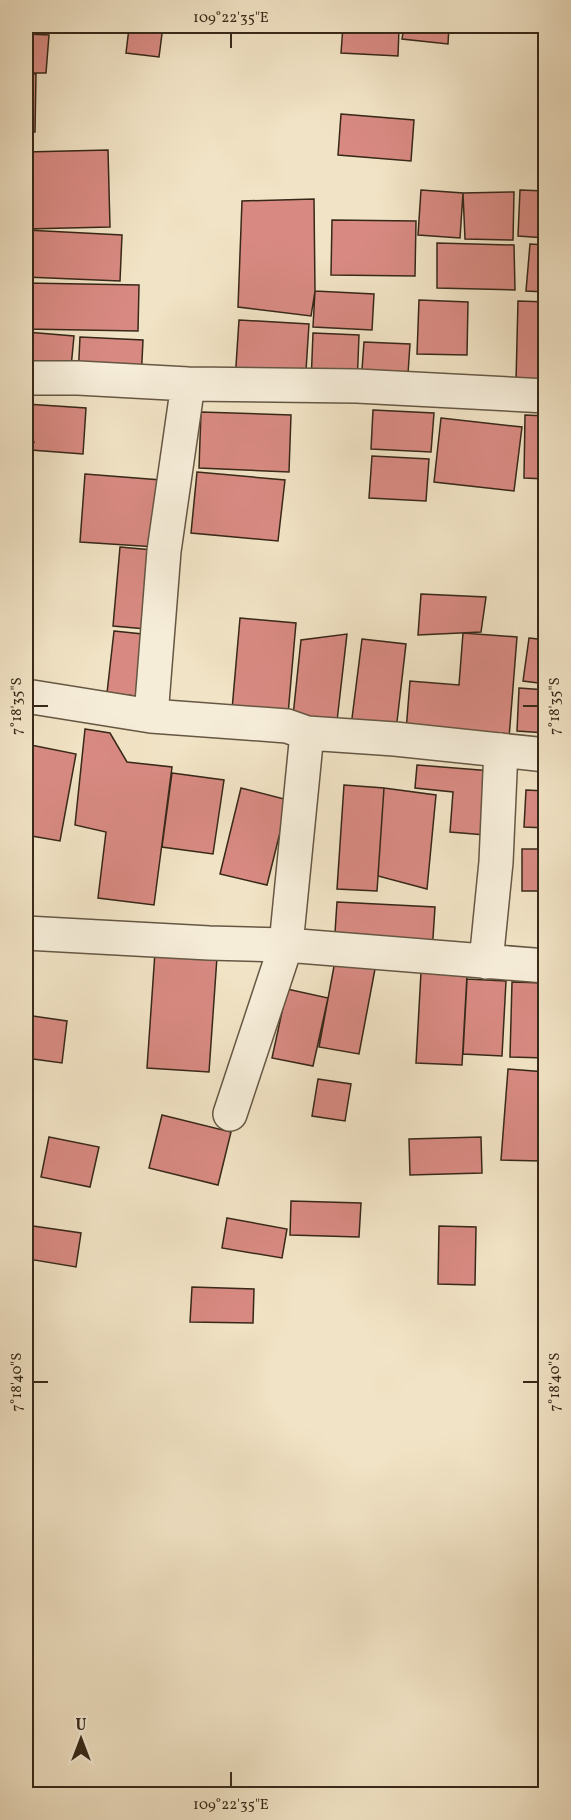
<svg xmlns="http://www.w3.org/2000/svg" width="571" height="1820" font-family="Vollkorn,serif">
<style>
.building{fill:#d88a82;stroke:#372818;stroke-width:1.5}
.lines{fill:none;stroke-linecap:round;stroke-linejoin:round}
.minor-casing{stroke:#665743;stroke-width:36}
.minor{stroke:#f6edd9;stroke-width:33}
.ticks{fill:none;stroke:#372818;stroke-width:2}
.neatline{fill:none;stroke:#372818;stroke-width:2}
.ticks-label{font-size:15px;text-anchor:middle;fill:#372818}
</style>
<rect width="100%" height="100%" fill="#f1e3c5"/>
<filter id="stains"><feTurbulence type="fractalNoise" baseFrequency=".00333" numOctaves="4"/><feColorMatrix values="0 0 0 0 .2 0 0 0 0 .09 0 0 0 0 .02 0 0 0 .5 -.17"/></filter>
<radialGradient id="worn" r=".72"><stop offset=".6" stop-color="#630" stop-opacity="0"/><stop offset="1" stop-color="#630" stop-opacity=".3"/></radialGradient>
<path class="building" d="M109,26H163L159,57L126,53L129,28Z
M343,26L399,28L398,56L341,53Z
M404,26H449L448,44L402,39Z
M26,34L49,35L46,73H26Z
M26,73L36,74L35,132H26Z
M341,114L414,120L411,161L338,155Z
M108,150L110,227L26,229V152Z
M421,190L463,193L460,238L418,235Z
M520,190L546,191V238L518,236Z
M514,192L513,240L465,239L463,193Z
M314,199L315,291L311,316L238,307L242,201Z
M332,220L416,221L415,276L331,275Z
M26,230L122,235L120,281L26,277Z
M437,243L514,245L515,290L437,288Z
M530,244L546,245V292L526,291Z
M26,283L139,285L138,331L26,329Z
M315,291L374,294L372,330L313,327Z
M419,300L468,302L467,355L417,354Z
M518,301L546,302V382L516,381Z
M239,320L309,324L305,386L235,381Z
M26,332L74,336L70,378L26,374Z
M313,333L359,335L357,386L311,384Z
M80,337L143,340L141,381L78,378Z
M364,342L410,344L407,389L361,383Z
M26,404L86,408L83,454L31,450L34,442H26Z
M373,410L434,413L431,452L371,449Z
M201,412L291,415L289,472L199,468Z
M525,415L546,416V479L524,478Z
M441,418L522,427L514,491L434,482Z
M372,456L429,459L426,501L369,498Z
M197,472L285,480L278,541L191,533Z
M85,474L161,480L156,547L80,542Z
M120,547L164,551L157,630L113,626Z
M421,594L486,597L481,632L418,635Z
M240,618L296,623L287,726L231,721Z
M114,631L152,635L145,697L107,693Z
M463,633L517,637L509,738L406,731L410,681L459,685Z
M347,634L337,721L293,716L301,640Z
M529,638L546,640V684L523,681Z
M362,639L406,644L395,739L350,734Z
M519,688L546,690V733L517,731Z
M85,729L110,733L127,762L172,767L154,905L98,898L106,832L75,825Z
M26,744L76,754L60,841L26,835Z
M417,765L492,771L497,836L450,832L453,792L415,788Z
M172,773L224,780L213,854L162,847Z
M344,785L384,788L377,891L337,889Z
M241,788L288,800L267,885L220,874Z
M384,788L436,795L427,889L378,876Z
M526,790L546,791V828L524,827Z
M522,849H546V891H522Z
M337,902L435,907L432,953L334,948Z
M155,952L217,957L209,1072L147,1068Z
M335,961L375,969L359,1054L319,1047Z
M421,972L467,975L462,1065L416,1063Z
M467,979L506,981L502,1056L463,1054Z
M512,982L546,983V1058L510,1057Z
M287,989L328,998L313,1066L272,1058Z
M26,1015L67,1021L62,1063L26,1058Z
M508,1069L546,1072V1100L541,1161L501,1160Z
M318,1079L351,1084L345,1121L312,1116Z
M162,1115L231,1132L218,1185L149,1168Z
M49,1137L99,1147L90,1187L41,1177Z
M481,1137L482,1173L410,1175L409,1139Z
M541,1161H546V1191L538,1190Z
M291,1201L361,1203L359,1237L290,1235Z
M227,1218L287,1229L282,1258L222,1248Z
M538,1220H546V1253L538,1252Z
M33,1226L81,1233L76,1267L28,1259Z
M439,1226L476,1227L475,1285L438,1284Z
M192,1287L254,1289L253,1323L190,1322Z"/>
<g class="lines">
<defs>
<path id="minor" d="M26,378H78L188,384L357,386L546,396
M26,696L151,716L287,726L307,733L395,739L546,755
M151,716L164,551L188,384
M26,933L209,943L286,945L546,966
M486,962L496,862L501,750
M230,1114L286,945L307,733"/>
</defs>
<use href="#minor" class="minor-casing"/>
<use href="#minor" class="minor"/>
</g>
<path class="ticks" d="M231,33V48M33,706H48M523,706H538M33,1382H48M523,1382H538M231,1772V1787"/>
<rect width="571" height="1820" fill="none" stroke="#f1e3c5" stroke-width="66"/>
<g transform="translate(81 1739)" stroke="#f6edd9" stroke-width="4.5" paint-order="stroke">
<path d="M0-4.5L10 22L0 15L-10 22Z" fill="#372818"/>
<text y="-9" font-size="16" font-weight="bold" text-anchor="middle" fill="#372818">U</text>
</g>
<rect x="33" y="33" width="505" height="1754" class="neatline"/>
<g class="ticks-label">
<text x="231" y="22">109°22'35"E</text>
<text transform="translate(16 706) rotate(-90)" y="5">7°18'35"S</text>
<text transform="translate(554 706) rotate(-90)" y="5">7°18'35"S</text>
<text transform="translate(16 1382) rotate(-90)" y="5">7°18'40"S</text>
<text transform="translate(554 1382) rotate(-90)" y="5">7°18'40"S</text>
<text x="231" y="1809">109°22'35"E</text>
</g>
<rect width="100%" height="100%" filter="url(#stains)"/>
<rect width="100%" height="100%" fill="url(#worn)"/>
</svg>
